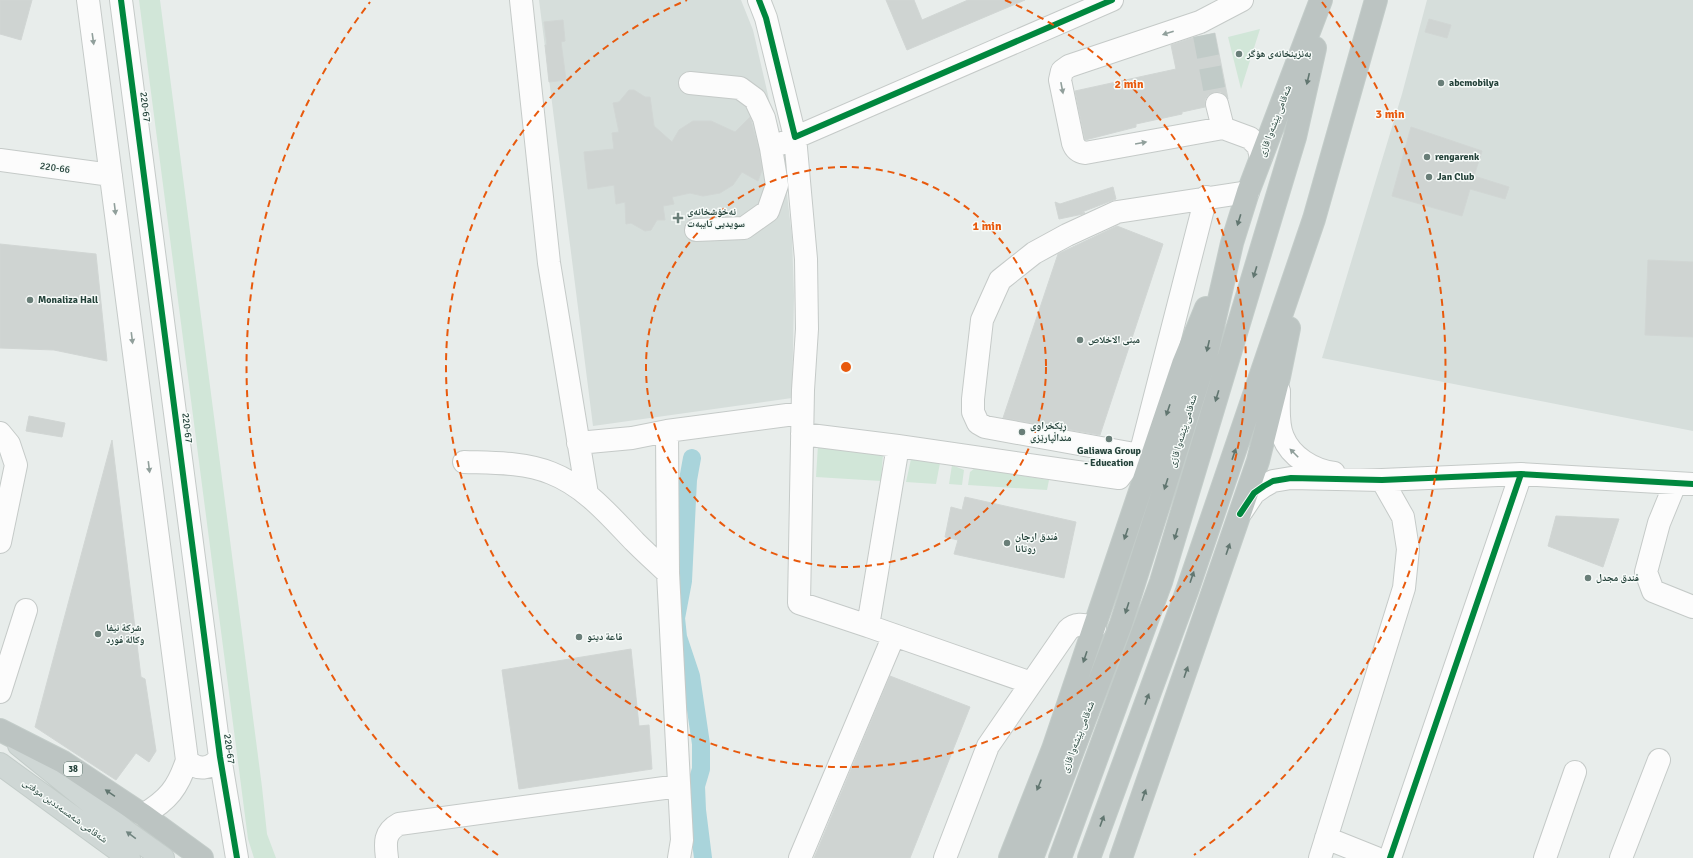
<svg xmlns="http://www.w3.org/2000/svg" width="1693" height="858" font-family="Signika,'Noto Naskh Arabic',sans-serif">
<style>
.built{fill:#d6dedb}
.green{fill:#d1e6d8}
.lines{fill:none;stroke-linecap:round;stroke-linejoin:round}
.canal{stroke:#a9d4db;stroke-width:18}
.building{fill:#cfd4d2;stroke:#d1d6d4}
.minor-tunnel{stroke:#c1cbc8;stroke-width:22;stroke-dasharray:22 11;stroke-linecap:butt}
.minor-casing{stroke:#c5cac8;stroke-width:24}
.major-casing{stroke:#c3ccc9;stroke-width:24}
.highway-casing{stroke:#c3ccc9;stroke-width:24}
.minor{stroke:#fcfcfc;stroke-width:22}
.major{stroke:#cfd7d5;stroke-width:22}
.highway{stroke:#bcc4c2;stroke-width:22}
.cycleway-casing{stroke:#f7fbf9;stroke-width:8}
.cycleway{stroke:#00873e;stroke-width:6}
.oneway{fill:#909f9b}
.oneway2{fill:#617670}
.oneway3{fill:#718580}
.ring{fill:none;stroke:#e8590c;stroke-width:2;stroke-dasharray:7 5}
.poi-dot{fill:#697e78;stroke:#f7fbf9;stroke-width:1.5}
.labels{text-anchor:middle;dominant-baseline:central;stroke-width:3;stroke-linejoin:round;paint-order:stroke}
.shield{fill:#f7fbf9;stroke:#637a73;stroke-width:1}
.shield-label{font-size:9px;font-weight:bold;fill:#24423a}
.poi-label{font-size:10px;font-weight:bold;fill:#24423a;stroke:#f7fbf9;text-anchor:start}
.street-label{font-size:10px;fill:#24423a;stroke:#f7fbf9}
.centre{fill:#e8590c;stroke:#f7fbf9;stroke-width:2}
.ring-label{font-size:12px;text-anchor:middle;font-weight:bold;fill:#e8590c;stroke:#f7fbf9;stroke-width:3;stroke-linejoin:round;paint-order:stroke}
</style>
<rect width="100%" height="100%" fill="#e8edeb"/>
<path class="built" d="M539,0H741L753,30L783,160L792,237L794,296L792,398L593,426Z
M1427,0H1693V431L1322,358L1402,94Z"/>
<path class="green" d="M139,0H160L262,787L267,834L276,858H254L248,839Z
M1260,29L1241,89L1228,37Z
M818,445L883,454L881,481L816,477Z
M911,459L940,463L936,484L906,482Z
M952,465L964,470L962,485L949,484Z
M975,468L1049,480L1047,490L968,485L970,472Z"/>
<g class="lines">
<path class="canal" d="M692,458L688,480L683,581L676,618L678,637L691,676L701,744V769L696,786L697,810L703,858"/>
</g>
<path class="building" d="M0,0H32L21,40L0,34Z
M886,0H914L922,20L968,0H1025L907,50Z
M1429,19L1451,25L1447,38L1425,32Z
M563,20L565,41L561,42L566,80L549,82L545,45H547L544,22Z
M1215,33L1228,99L1221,92H1214L1208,95L1205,100V107L1182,112V114L1136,124V127L1085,140L1075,91L1176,69L1171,45L1192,38Z
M629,90H634L645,97H650L654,126L672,142L679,130L693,121H711L735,132L750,117L759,150L762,170L758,181L742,172L733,185L720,193L703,196L690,193L672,197L674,204L663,206L665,220H657L651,230L645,231L631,223L626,224L625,202L616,204L614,185L588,189L584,152L614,149L612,133L619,132L613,103L619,102Z
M1411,127L1482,151L1474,176L1509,187L1505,199L1470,189L1462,216L1392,196Z
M1113,187L1116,199L1082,212L1085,213L1083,214L1059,219L1055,202L1060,204Z
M1117,226L1163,244L1100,435L1003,418L1058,254Z
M0,244L96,254L107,361L54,350L0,348Z
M1648,260L1693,262V337L1645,335Z
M29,416L65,423L62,437L26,431Z
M112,440L141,677L145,679L156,751L149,762L136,753L116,780L35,727Z
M965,497L1076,522L1064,578L954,554L958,540L945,537L951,507L962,510Z
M1556,516L1619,519L1603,567L1548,546Z
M631,649L639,726L649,725L652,769L519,789L502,670Z
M890,676L970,707L910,858H814Z"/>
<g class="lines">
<path class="minor-tunnel" d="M1204,35L1217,104"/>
<defs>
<path id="minor" d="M88,0L187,760C178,788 168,800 143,815
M121,0L220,757L237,858
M521,0L549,263L587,494
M759,0L766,18L795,137L806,259L807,329L803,390L799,603L868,626
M1242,0L1200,22L1069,66L1062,71L1060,80L1073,143C1075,149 1079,152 1085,153L1223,128L1250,138L1258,146L1261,157
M690,83L740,88L755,99L764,118L771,148L777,185L768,211L744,228L696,230
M1217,104L1223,128
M771,148L1112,0
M0,160L111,175
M1206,197L1140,455L985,427L978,423L973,412V399L982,320L1000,280L1034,253L1067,235L1117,212L1248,192
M1279,391C1279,406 1277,424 1283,437C1291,457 1313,470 1334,473
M667,431L668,573L682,840L679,858
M0,433L9,444L16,465L0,542
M802,434L898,446L1119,478L1125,470L1149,448
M578,443L632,438L667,431L802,413
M898,446L868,626L1031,683
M464,462C492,463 524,462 551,473C585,486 610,516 635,542C646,553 657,563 668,573
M1675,484L1659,523L1646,572L1653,591L1693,607
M1242,511L1254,493L1264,486L1273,481L1291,478L1382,480L1521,474L1693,484
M0,692L26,610
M187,760C197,771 211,770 220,757
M1326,838L1376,858
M387,858C385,843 384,832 399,824L679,786
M800,858L894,635
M945,858L988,746L1068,630C1076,622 1085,625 1095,627
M1320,858L1404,588L1408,549L1403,517L1382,480
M1390,858L1521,474
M1545,858L1575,772
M1621,858L1659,760"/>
<path id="major" d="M19,745L128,833L163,858
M0,764L129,858"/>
<path id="highway" d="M0,730L63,762L143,815L202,858
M1010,858L1053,749L1183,364L1206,308
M1032,858L1121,624L1206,357L1232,243L1248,192L1321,0
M1060,858L1161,582L1295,137L1315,48
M1089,858L1187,591L1314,219L1376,0
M1121,858L1258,461L1279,377L1289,328"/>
</defs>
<use href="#minor" class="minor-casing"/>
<use href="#major" class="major-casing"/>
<use href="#highway" class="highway-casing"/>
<use href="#minor" class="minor"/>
<use href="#major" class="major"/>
<use href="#highway" class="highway"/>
<defs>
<path id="cycleway" d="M121,0L220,757L237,858
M759,0L766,18L795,137L1112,0
M1240,514L1254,493L1264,486L1273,481L1291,478L1382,480L1521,474L1693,484
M1390,858L1521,474"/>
</defs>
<use href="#cycleway" class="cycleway-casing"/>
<use href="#cycleway" class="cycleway"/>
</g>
<defs><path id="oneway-solid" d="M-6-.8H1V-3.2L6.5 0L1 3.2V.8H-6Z"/></defs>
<g class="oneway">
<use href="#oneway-solid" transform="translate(1168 33) rotate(162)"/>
<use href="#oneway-solid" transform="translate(93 39) rotate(82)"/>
<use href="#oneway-solid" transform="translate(1062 88) rotate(79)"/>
<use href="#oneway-solid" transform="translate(1141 143) rotate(-10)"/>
<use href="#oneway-solid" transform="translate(115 209) rotate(83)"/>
<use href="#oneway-solid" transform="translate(132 338) rotate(83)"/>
<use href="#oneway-solid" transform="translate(1294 453) rotate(-135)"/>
<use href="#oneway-solid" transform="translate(149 467) rotate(83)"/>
</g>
<g class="oneway2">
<use href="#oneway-solid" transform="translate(1308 79) rotate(103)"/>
<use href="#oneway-solid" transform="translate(1239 220) rotate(107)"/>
<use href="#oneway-solid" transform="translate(1255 272) rotate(107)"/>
<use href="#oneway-solid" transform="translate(1208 346) rotate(103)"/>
<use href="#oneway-solid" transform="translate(1217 396) rotate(107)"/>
<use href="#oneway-solid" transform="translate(1168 410) rotate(109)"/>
<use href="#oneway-solid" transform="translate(1234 454) rotate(-71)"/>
<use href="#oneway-solid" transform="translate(1166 484) rotate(108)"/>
<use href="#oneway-solid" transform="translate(1126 534) rotate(109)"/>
<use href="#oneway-solid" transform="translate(1176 534) rotate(107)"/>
<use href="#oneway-solid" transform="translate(1228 549) rotate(-71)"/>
<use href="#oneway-solid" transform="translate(1192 577) rotate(-71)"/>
<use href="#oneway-solid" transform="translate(1127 608) rotate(108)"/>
<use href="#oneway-solid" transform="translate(1085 657) rotate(109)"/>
<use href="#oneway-solid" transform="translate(1186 672) rotate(-71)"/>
<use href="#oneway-solid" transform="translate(1147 699) rotate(-70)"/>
<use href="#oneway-solid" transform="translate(1039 785) rotate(112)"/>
<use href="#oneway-solid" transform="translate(110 793) rotate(-146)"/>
<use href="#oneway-solid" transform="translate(1144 795) rotate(-71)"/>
<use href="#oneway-solid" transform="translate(1102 821) rotate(-70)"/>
</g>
<use class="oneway3" href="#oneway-solid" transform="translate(131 835) rotate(-144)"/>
<g class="ring">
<circle cx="846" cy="367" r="200"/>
<path d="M1005 0A400 400 0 1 1 687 0"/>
<path d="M498 855A600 600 0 0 1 370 2M1322 2A600 600 0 0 1 1194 855"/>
</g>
<g class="poi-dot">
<circle cx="1239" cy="54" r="4"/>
<circle cx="1441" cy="83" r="4"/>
<circle cx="1427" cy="157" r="4"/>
<circle cx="1429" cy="177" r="4"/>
<path d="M676 212h4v4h4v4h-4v4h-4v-4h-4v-4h4z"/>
<circle cx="30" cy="300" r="4"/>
<circle cx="1080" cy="340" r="4"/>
<circle cx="1022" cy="432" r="4"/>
<circle cx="1109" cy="439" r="4"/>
<circle cx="1007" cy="543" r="4"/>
<circle cx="1588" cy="578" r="4"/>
<circle cx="98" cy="634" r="4"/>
<circle cx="579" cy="637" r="4"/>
</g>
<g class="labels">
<rect class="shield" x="64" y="762" width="18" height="14" rx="3"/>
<g class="shield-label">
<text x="73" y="769">38</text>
</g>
<g class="poi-label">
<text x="1247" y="54">بەنزینخانەی هۆگر</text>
<text x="1449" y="83">abcmobilya</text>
<text x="1435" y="157">rengarenk</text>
<text x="1437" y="177">Jan Club</text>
<text x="687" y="212">نەخۆشخانەی<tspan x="687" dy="12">سویدیی تایبەت</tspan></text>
<text x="38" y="300">Monaliza Hall</text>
<text x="1088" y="340">مبنى الاخلاص</text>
<text x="1030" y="426">ڕێکخراوی<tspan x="1030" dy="12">منداڵپارێزی</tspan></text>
<text x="1109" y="451" text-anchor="middle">Galiawa Group<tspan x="1109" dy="12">- Education</tspan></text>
<text x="1015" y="537">فندق ارجان<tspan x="1015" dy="12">روتانا</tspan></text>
<text x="1596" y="578">فندق مجدل</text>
<text x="106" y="628">شركة نيفا<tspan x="106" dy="12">وكالة فورد</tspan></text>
<text x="587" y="637">قاعة ديتو</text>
</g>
<g class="street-label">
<text transform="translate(145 107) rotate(83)">220-67</text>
<text transform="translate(1275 121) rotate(-69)">شەقامی پێشەوا قازی</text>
<text transform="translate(55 168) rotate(8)">220-66</text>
<text transform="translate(187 428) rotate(83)">220-67</text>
<text transform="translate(1183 431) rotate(-73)">شەقامی پێشەوا قازی</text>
<text transform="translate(1078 737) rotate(-69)">شەقامی پێشەوا قازی</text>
<text transform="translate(229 749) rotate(82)">220-67</text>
<text transform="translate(65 811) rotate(36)">شەقامی شەمسەددین موفتی</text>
</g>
</g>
<circle cx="846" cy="367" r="6" class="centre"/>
<g class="ring-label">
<text x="1129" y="88">2 min</text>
<text x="1390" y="118">3 min</text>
<text x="987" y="230">1 min</text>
</g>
</svg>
